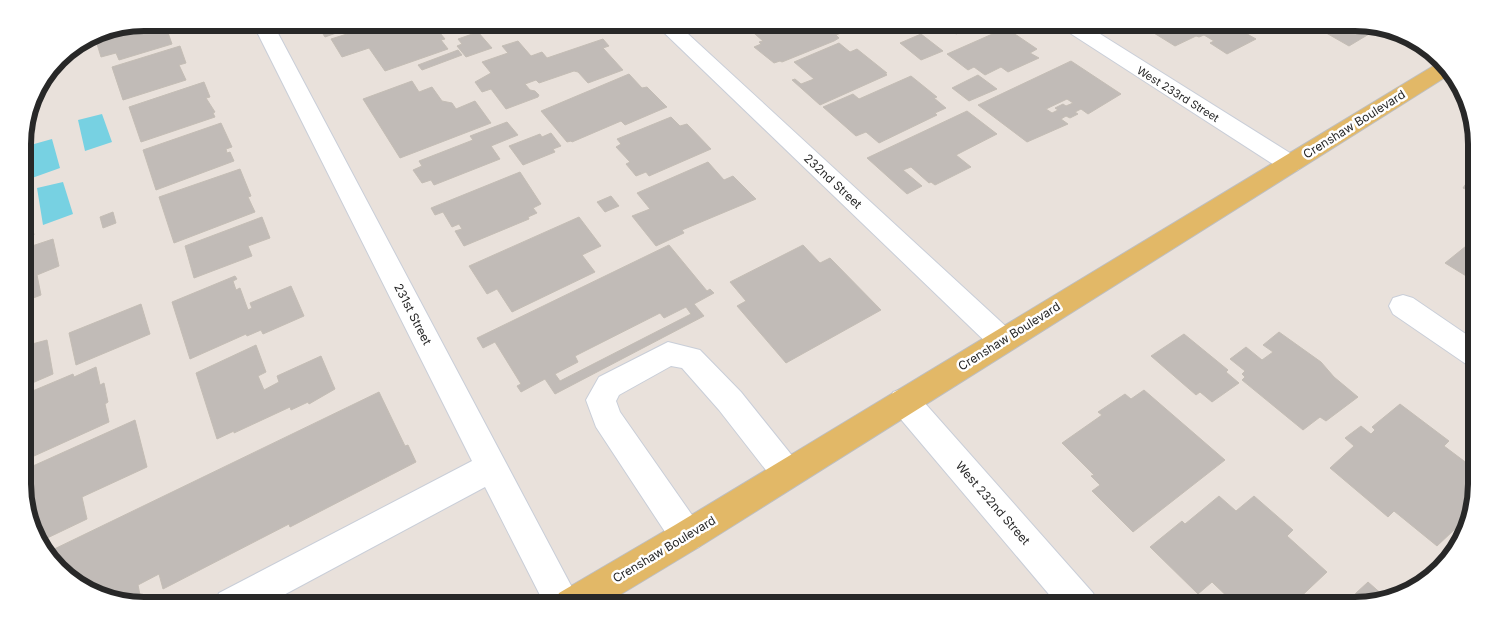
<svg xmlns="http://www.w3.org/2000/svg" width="1499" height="628" font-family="Inter,sans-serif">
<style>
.water{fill:#77d1e2}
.building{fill:#c1bbb7;stroke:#c4bdb5;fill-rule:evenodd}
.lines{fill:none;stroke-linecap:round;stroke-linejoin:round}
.minor-casing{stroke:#c9ced8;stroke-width:2}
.major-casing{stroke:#bebebe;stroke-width:2}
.minor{fill:#fff;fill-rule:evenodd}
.major{fill:#e2b867;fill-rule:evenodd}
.labels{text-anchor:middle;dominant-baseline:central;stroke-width:5;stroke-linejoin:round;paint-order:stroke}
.far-street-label{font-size:11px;fill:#282828;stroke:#fff}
.street-label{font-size:12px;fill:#282828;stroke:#fff}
.rim{fill:none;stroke:#282828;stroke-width:6}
</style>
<rect width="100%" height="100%" fill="#e9e1db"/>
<path class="water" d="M102,114L112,142L85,151L78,120Z
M52,139L60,168L32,178L27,146Z
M63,182L73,214L43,225L37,188Z"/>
<path class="building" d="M144,22H179L180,26L167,30L172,44L119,60L116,53L101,57L94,34L98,32Z
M315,22H367L325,37Z
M385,22H427L411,28L414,32L431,26L432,28L435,27L445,39L441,40L448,49L385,71L369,48L342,57L331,39Z
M527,22H559L534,31Z
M763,22H811L817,28L828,23L841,33L836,35L839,38L834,41L782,62L780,61L774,63L754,47L761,44L759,42L763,41L748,28Z
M942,22H983L956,34Z
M1166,22H1240L1233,26L1256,39L1227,54L1210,43L1214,41L1204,35L1199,37L1196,36L1175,46L1149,30Z
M1307,22H1355L1374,31L1349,46Z
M1006,28L1037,49L1030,53L1039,58L1008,72L1001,67L985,75L974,67L968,70L947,54Z
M478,32L492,48L466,57L457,46L462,44L458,39Z
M921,34L943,51L921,60L900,43Z
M603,39L609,46L603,48L623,70L588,83L578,72L574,71L539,83L536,80L525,84L530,90L535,91L539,95L538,97L506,109L491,89L482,92L475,82L491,73L482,62L508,53L502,46L518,41L531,56L542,52L547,58Z
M839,43L850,52L857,49L887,73H885L887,75L820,105L792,80L795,79L801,84L814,79L794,62Z
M180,46L186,63L179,65L186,80L123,100L112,67Z
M458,50L462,55L422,70L418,65Z
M1071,61L1121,94L1088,114L1081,109L1075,112L1078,114L1070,118L1066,116L1061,119L1068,124L1027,142L978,105ZM1067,99L1073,103L1066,106L1063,104L1055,108L1058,110L1052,113L1046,109Z
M629,74L642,88L647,87L667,107L625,125L621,121L572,142L571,141L567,142L541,111Z
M978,75L997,89L969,101L952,88Z
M911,76L937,97L934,98L946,108L935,113L937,115L879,143L866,132L856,136L823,107L853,94L859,99Z
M412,81L419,92L432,87L442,101L452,103L456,109L475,101L491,123L400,158L363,99Z
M204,82L210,97L206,98L215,112L213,113L215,117L141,142L129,107Z
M31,107L35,130L23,134Z
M967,111L997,134L956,155L971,167L935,185L931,182L929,183L911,167L903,170L922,186L907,194L867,158Z
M671,117L680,126L687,124L711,149L649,176L646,172L636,176L626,164L630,162L616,147L621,144L617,139Z
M507,122L518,135L491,146L500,159L434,185L431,180L422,183L413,170L422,166L419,161L473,140L470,136Z
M221,123L232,147L226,149L227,153L230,152L234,161L156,190L143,150Z
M551,133L561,146L553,149L555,152L523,165L509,146L540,134L542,137Z
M708,162L724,180L733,176L756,199L682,230L684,233L656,246L632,216L650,209L637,193Z
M240,169L251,196L248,197L255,212L174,243L159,197Z
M1476,169V194L1463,188Z
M520,172L541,204L533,208L537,213L528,217L529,219L464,246L455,231L462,229L459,224L452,227L443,212L435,215L431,208Z
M25,191L34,235L23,239V192Z
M611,196L619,206L605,212L597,202Z
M113,212L116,223L103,228L100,217Z
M262,217L270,238L248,246L252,256L194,278L185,246Z
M579,217L601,246L582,255L595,272L512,312L497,289L487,294L469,266Z
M1476,238V282L1445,263Z
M53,239L59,266L37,275L41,295L23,302V248L32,244V246Z
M669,245L707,291L710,289L714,293L694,304L704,316L555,394L545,379L521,392L517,386L521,384L495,342L483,348L477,338ZM686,307L691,314L560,381L555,374L578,362L575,356L660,313L664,318Z
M803,245L820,263L830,258L881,310L786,363L737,306L746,301L730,282Z
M235,276L237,279L233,281L236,290L240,288L248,310L252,308L250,303L291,286L304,316L263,334L261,330L247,336L246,334L190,359L172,302Z
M141,304L150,334L76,365L69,333Z
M27,321L32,344L47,340L53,374L23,387V322Z
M1279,332L1321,362L1334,377L1358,397L1326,421L1320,417L1303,430L1242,380L1245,377L1242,374L1245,371L1230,359L1246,347L1262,360L1273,352L1263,345Z
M1184,334L1228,370L1226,372L1239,383L1212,402L1200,392L1196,395L1151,356Z
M256,345L266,372L258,376L264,390L279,382L277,376L321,356L335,389L309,404L308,402L291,410L290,407L234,433V431L217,439L196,373Z
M96,367L100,385L104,383L108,402L105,404L109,422L23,461V395L73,374L74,377Z
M1144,390L1225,460L1133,532L1092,491L1100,485L1091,476L1094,475L1062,443L1102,415L1098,412L1125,394L1131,399Z
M379,392L405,446L408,445L416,462L290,527L289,524L163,589L159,574L138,585L141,600L134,604L98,596L48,558L46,553Z
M1400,404L1449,441L1444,446L1476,470V484L1470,515L1437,546L1394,511L1388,517L1330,468L1354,446L1345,438L1361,426L1371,434L1375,430L1372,427Z
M135,420L147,467L82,497L87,519L41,541L24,500V470Z
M1219,496L1236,511L1254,496L1293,530L1287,536L1327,572L1292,605H1242L1237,601L1235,604L1212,582L1198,594L1150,547L1182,521L1185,524Z
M1368,582L1385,597L1362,605H1343Z"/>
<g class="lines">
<defs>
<path id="minor" d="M252,22H272L575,593L580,605H545L485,487L265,605H214L219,593L472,461Z
M653,22H675L1012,332L1016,340L1012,348L1002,351L992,348Z
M1056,22H1081L1298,158L1302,164L1298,170L1290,172L1282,170L1059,26Z
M1403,295L1413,298L1476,341V368L1466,364L1393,314L1389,306L1393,298Z
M668,342L700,350L741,392L798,463L803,473L798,483L787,487L776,483L719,410L682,368L671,366L619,395L616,401L620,412L699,525L704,536L699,547L687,552L675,547L596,427L586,400L599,377Z
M904,388L915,392L1093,593L1098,605H1058L893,410L889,401L893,392Z"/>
<path id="major" d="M1440,62L1452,73L699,547L603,605H554L559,593L675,525Z"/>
</defs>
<use href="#minor" class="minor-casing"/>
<use href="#major" class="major-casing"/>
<use href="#minor" class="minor"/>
<use href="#major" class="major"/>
</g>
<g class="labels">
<g class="far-street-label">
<text transform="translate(1178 94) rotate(32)">West 233rd Street</text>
</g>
<g class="street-label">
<text transform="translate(1354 124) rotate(-32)">Crenshaw Boulevard</text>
<text transform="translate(833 181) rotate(43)">232nd Street</text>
<text transform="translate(413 314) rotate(63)">231st Street</text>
<text transform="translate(1009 336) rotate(-32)">Crenshaw Boulevard</text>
<text transform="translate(993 503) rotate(49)">West 232nd Street</text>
<text transform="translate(664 549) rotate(-31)">Crenshaw Boulevard</text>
</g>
</g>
<path d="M0 0H1499V628H0ZM144 31H1355A113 113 0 0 1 1468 144V484A113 113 0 0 1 1355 597H144A113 113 0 0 1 31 484V144A113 113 0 0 1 144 31Z" fill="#fff" fill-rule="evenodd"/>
<path class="rim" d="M144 31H1355A113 113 0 0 1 1468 144V484A113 113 0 0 1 1355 597H144A113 113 0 0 1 31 484V144A113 113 0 0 1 144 31Z"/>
</svg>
